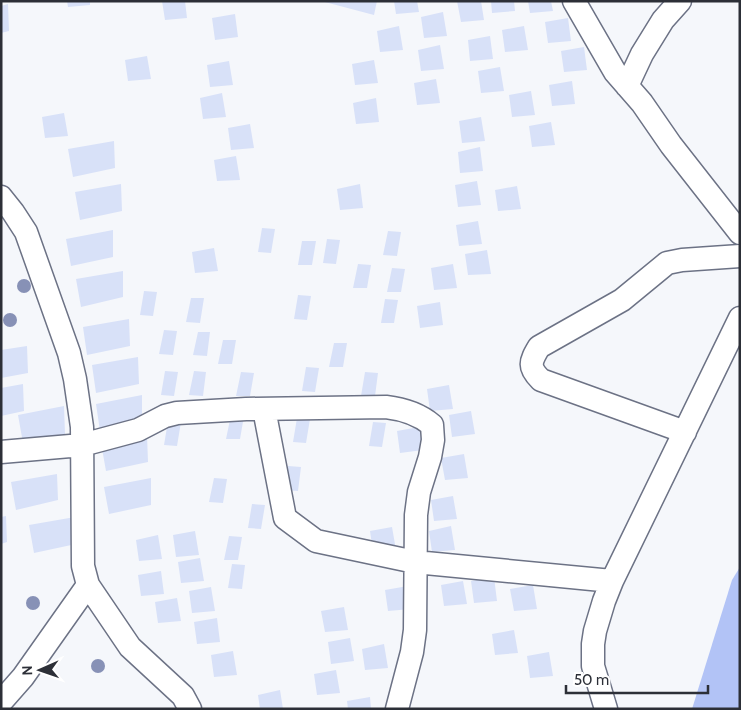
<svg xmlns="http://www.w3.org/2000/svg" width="741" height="710" font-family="Cabin,sans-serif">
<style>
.green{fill:#b2c3f6}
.building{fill:#d8e1f8}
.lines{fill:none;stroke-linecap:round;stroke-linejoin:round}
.minor-casing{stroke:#6c7285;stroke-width:25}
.minor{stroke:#fff;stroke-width:22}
.tree{fill:#8791b6}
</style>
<rect width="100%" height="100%" fill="#f5f7fb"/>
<path class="green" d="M740,567V709H692L732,580Z"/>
<path class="building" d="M67,1H90V5L68,7Z
M162,1H185L187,18L165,20Z
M321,1H377L374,15Z
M394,1H417L419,12L396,14Z
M457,1H481L484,20L461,22Z
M491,1H514L515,11L492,13Z
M528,1H551L553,11L530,13Z
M8,4L9,31L1,33V6Z
M443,12L447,36L424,38L421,17Z
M235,14L238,37L215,40L212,18Z
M568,18L571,41L548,43L545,22Z
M399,26L403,50L380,52L377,31Z
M524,26L528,50L505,52L502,30Z
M490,36L493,59L470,61L468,40Z
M440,45L444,69L421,71L418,50Z
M584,47L587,70L564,72L561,51Z
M147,56L151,79L128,81L125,60Z
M374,60L378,83L355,85L352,64Z
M229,61L233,85L210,87L207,65Z
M500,67L504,91L481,93L478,71Z
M436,79L440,103L417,105L414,83Z
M572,81L575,104L552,106L549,85Z
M531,91L535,115L512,117L509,95Z
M222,93L226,117L203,119L200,98Z
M376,98L379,122L356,124L353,103Z
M64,113L68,136L45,138L42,117Z
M481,117L485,141L462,143L459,121Z
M551,122L555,145L532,147L529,126Z
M250,124L254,148L231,150L228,128Z
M114,141L115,168L73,177L68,149Z
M480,147L483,171L460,173L458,152Z
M236,156L240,180L217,181L214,160Z
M477,181L481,205L458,207L455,185Z
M121,184L122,211L80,220L75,192Z
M360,184L363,208L340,210L337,189Z
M517,186L521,209L498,211L495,190Z
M478,221L482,244L459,246L456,225Z
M262,228L275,229L271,253L258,252Z
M113,230V257L71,266L66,239Z
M388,231L401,232L397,256L383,255Z
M327,239L340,240L336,264L323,263Z
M302,241H316L312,265H298Z
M214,248L218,271L195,273L192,252Z
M487,250L491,274L468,275L465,254Z
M358,264L371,265L367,288H353Z
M453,264L457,288L434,290L431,268Z
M392,268L405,269L401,292H387Z
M123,271V297L81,307L76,279Z
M144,291L157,292L153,316L140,315Z
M298,295L311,296L307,320L294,319Z
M191,298H204L200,323L186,322Z
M385,299L398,300L394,323H381Z
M440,302L443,325L420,328L417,306Z
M129,319L130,346L87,355L83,327Z
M164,330L177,331L173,355L159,354Z
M198,332H210L207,356L193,355Z
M223,340H236L232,364H218Z
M334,343H347L343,367H329Z
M27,346L28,373L1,378V350Z
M138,357L139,384L96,393L92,365Z
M306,367L319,368L315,392L302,391Z
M165,371L178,372L174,396L161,395Z
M194,371L206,372L203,396L189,395Z
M241,372L254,373L250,396H236Z
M365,372L378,373L375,396H361Z
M23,384L24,411L1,416V388Z
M449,385L453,409L430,411L427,389Z
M142,395V422L100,431L96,404Z
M64,406L65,434L23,443L18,415Z
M471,411L475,434L452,437L449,415Z
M231,415L244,416L240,439H226Z
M297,418L310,419L306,443L293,442Z
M168,421L181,422L177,446L164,445Z
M373,422L386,423L382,447L369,446Z
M419,427L423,450L400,453L397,431Z
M147,435L148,462L106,471L101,443Z
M464,454L468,478L445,480L441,458Z
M288,466L301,467L298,491L284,490Z
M57,474L58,500L16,510L11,482Z
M151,478V505L109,514L104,487Z
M214,478L227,479L223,503L209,502Z
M453,496L457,519L434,521L431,500Z
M252,504L265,505L261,529L248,528Z
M6,516L7,542L1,544V517Z
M75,517L76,544L34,553L29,525Z
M451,526L455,550L432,552L429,531Z
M392,527L396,550L373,552L370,531Z
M195,531L199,555L176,557L173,535Z
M158,535L162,559L139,561L136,540Z
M229,536L242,537L238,560H224Z
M200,558L204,581L181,583L178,562Z
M232,564L245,565L242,589L228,588Z
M161,571L164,594L141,596L138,575Z
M494,577L497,601L474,603L471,581Z
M463,581L467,604L444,606L441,585Z
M533,585L537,609L514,611L510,589Z
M408,586L411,609L388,611L385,590Z
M211,587L215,611L192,613L189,591Z
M177,598L181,621L158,623L155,602Z
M344,607L348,630L325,632L321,611Z
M217,618L220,642L197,644L194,622Z
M514,630L518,653L495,655L492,634Z
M350,638L354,661L331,664L328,642Z
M384,644L388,668L365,670L362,649Z
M233,651L237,675L214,677L211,655Z
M549,652L553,676L530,678L527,656Z
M336,670L340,693L317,695L314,674Z
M280,690L283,709H260L258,695Z
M370,697L371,709H348L347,701Z"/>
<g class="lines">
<defs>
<path id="minor" d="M574,1L615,72L642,103L671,145L740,233
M627,86L642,54L663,20L680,1
M1,197L13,212L26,232L69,353L75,379L82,427L83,566L88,585L130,647L183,696L190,709
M264,409L285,518L316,541L415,562L612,581
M685,432L541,380C528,367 530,362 539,347L622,300L667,263L682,260L740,256
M1,452L82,445L138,430L165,416L177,413L246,409L386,407C403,409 419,414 432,425L433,440L430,457L419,492L416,515L415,630L412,652L397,709
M1,702L23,677L88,585
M606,709L593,666V644L595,631L604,601L612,581L740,318"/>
</defs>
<use href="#minor" class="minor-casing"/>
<use href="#minor" class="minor"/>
</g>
<g class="tree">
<circle cx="24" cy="286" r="7"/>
<circle cx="10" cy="320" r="7"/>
<circle cx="33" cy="603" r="7"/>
<circle cx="98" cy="666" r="7"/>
</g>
<rect width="741" height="710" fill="none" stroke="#2c2f37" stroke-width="5"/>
<g transform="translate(40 670) rotate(268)" stroke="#ffffff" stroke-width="4" paint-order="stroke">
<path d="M0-4L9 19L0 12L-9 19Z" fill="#2c2f37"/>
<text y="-8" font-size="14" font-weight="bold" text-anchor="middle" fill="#2c2f37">N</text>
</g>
<path d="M566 685v8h142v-8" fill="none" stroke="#2c2f37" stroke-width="2.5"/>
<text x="574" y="685" font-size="15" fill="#2c2f37" stroke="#ffffff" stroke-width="4" paint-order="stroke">50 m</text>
</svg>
